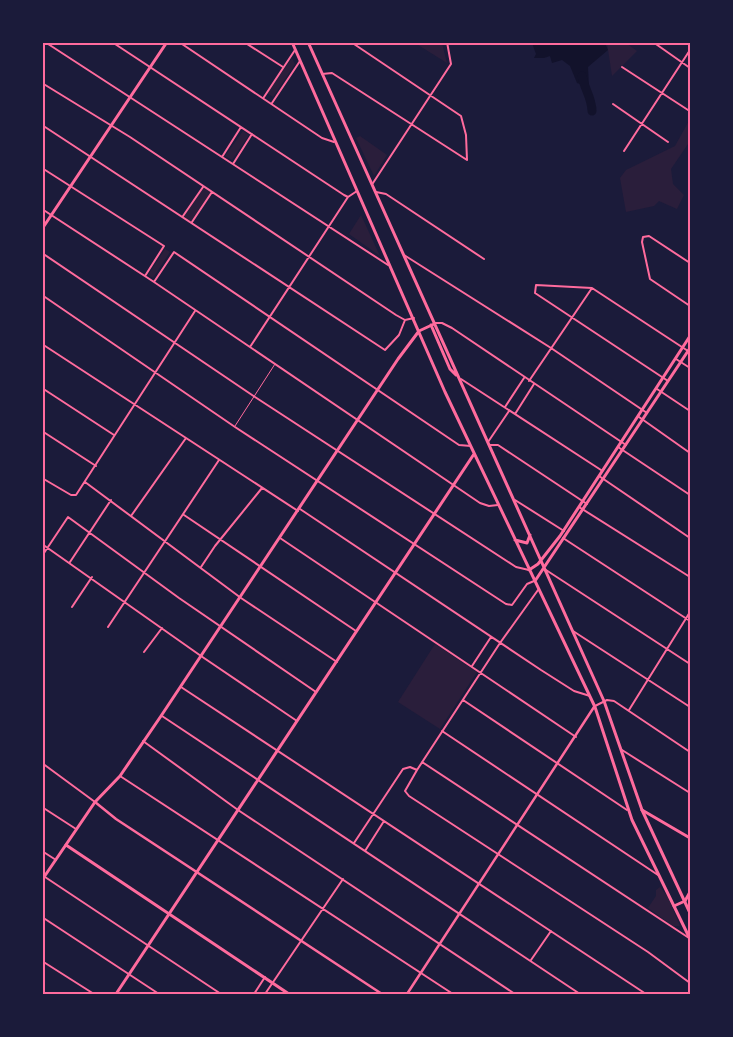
<svg xmlns="http://www.w3.org/2000/svg" width="733" height="1037" font-family="'DejaVu Sans',sans-serif">
<style>
.green{fill:#2a1e3b}
.water{fill:#12122b}
.lines{fill:none;stroke-linecap:round;stroke-linejoin:round}
.river{stroke:#12122b;stroke-width:9}
.service{stroke:#ff6b9d;stroke-width:1}
.minor{stroke:#ff6b9d;stroke-width:2}
.tertiary{stroke:#ff6b9d;stroke-width:2.5}
.secondary{stroke:#ff6b9d;stroke-width:3}
.primary{stroke:#ff6b9d;stroke-width:3}
.neatline{fill:none;stroke:#ff6b9d;stroke-width:2}
</style>
<rect width="100%" height="100%" fill="#1b1b3a"/>
<path class="green" d="M415,43H442L447,63Z
M607,43H626L637,51L612,76Z
M292,58L295,64L273,97L267,93Z
M690,119V141L671,169L673,184L684,195L677,209L659,201L654,206L626,212L620,178L626,170L675,146Z
M243,131L249,135L232,160L225,156Z
M360,136L387,155L374,176L356,138Z
M203,187L212,192L192,222L183,217Z
M361,215L380,256L349,234Z
M165,249L170,252L153,278L148,275Z
M435,644L477,672L440,729L398,702Z
M660,887L668,897L680,926H673L648,908L656,896V890Z"/>
<path class="water" d="M532,43H605L608,50L588,67L589,87L577,83L570,66L562,60L552,63L550,56L544,58H534L536,54Z"/>
<g class="lines">
<path class="river" d="M582,76C584,88 592,98 592,111"/>
<path class="service" d="M235,426L275,364"/>
<path class="minor" d="M45,42L388,265
M112,42L344,195L348,197L357,191
M179,42L322,138L334,142
M244,42L283,67
M653,42L690,68
M622,67L688,110
M322,74L332,73L467,160L466,135L461,116L351,42
M42,83L130,137L396,315L405,320L414,318
M264,97L295,50
M272,103L300,61
M613,104L668,142
M42,125L385,350L399,335L405,320
M624,151L690,50
M222,157L241,127
M233,164L252,134
M42,168L164,246L145,276
M373,183L451,64L447,42
M376,192L386,194L484,259
M42,209L154,282L480,503L489,506L498,505
M183,216L203,187
M192,222L212,192
M42,253L255,397L516,567L529,570
M404,255L551,348L647,413
M690,263L649,236L643,237L642,242L650,279L690,306
M154,282L174,252L459,445L471,446
M42,295L235,427L506,604L512,605L527,584L534,581
M435,323H442L452,328L626,445
M42,344L298,511
M250,347L348,197
M676,359L690,368
M461,379L601,470
M529,381L592,288
M668,381L535,293L536,285L592,288L688,351
M42,388L114,435
M657,389L690,411
M505,407L524,378
M515,414L534,384
M639,417L690,453
M42,431L96,466
M488,442L509,411
M490,445H498L587,504
M618,447L690,495
M599,476L690,538
M42,478L71,495H76L195,311
M85,482L241,598L337,662
M515,500L564,531
M579,507L690,577
M300,509L541,670L574,691L590,696
M184,515L356,631
M131,516L186,438
M280,538L576,737
M563,538L690,621
M42,544L201,656L297,721
M42,556L68,517L179,598L316,692
M70,562L111,500
M201,567L215,546L262,488
M546,570L690,664
M538,590L500,643L417,770L405,791L409,796L648,952L690,983
M72,607L92,577
M108,627L219,460
M573,631L690,707
M144,652L162,628
M472,666L491,637
M181,687L646,994
M463,700L627,810
M595,706L607,700L614,701L690,752
M629,710L690,612
M162,716L580,994
M442,731L658,875
M143,741L238,810L515,994
M622,750L690,793
M422,762L689,938
M42,763L95,802
M120,776L453,994
M42,807L76,829
M354,843L403,769L410,767L417,770
M42,851L56,860
M365,851L384,821
M45,877L221,994
M42,917L159,994
M531,960L551,931
M42,961L94,994
M254,994L265,977
M265,994L343,879"/>
<path class="tertiary" d="M95,802L116,819L382,994
M407,994L594,707"/>
<path class="secondary" d="M42,229L167,42
M642,810L690,838
M66,845L289,994
M674,906L685,901L690,892"/>
<path class="primary" d="M292,42L445,392L595,707L632,820L690,939
M308,42L604,701L642,810L690,913
M431,325L450,369L456,375
M515,540L527,543L530,535
M529,570L538,564L560,536L690,336
M535,581L690,348
M42,880L95,802L120,776L161,716L398,359L419,331L434,324
M116,994L474,454"/>
</g>
<rect width="733" height="1037" fill="none" stroke="#1b1b3a" stroke-width="88"/>
<rect x="44" y="44" width="645" height="949" class="neatline"/>
</svg>
